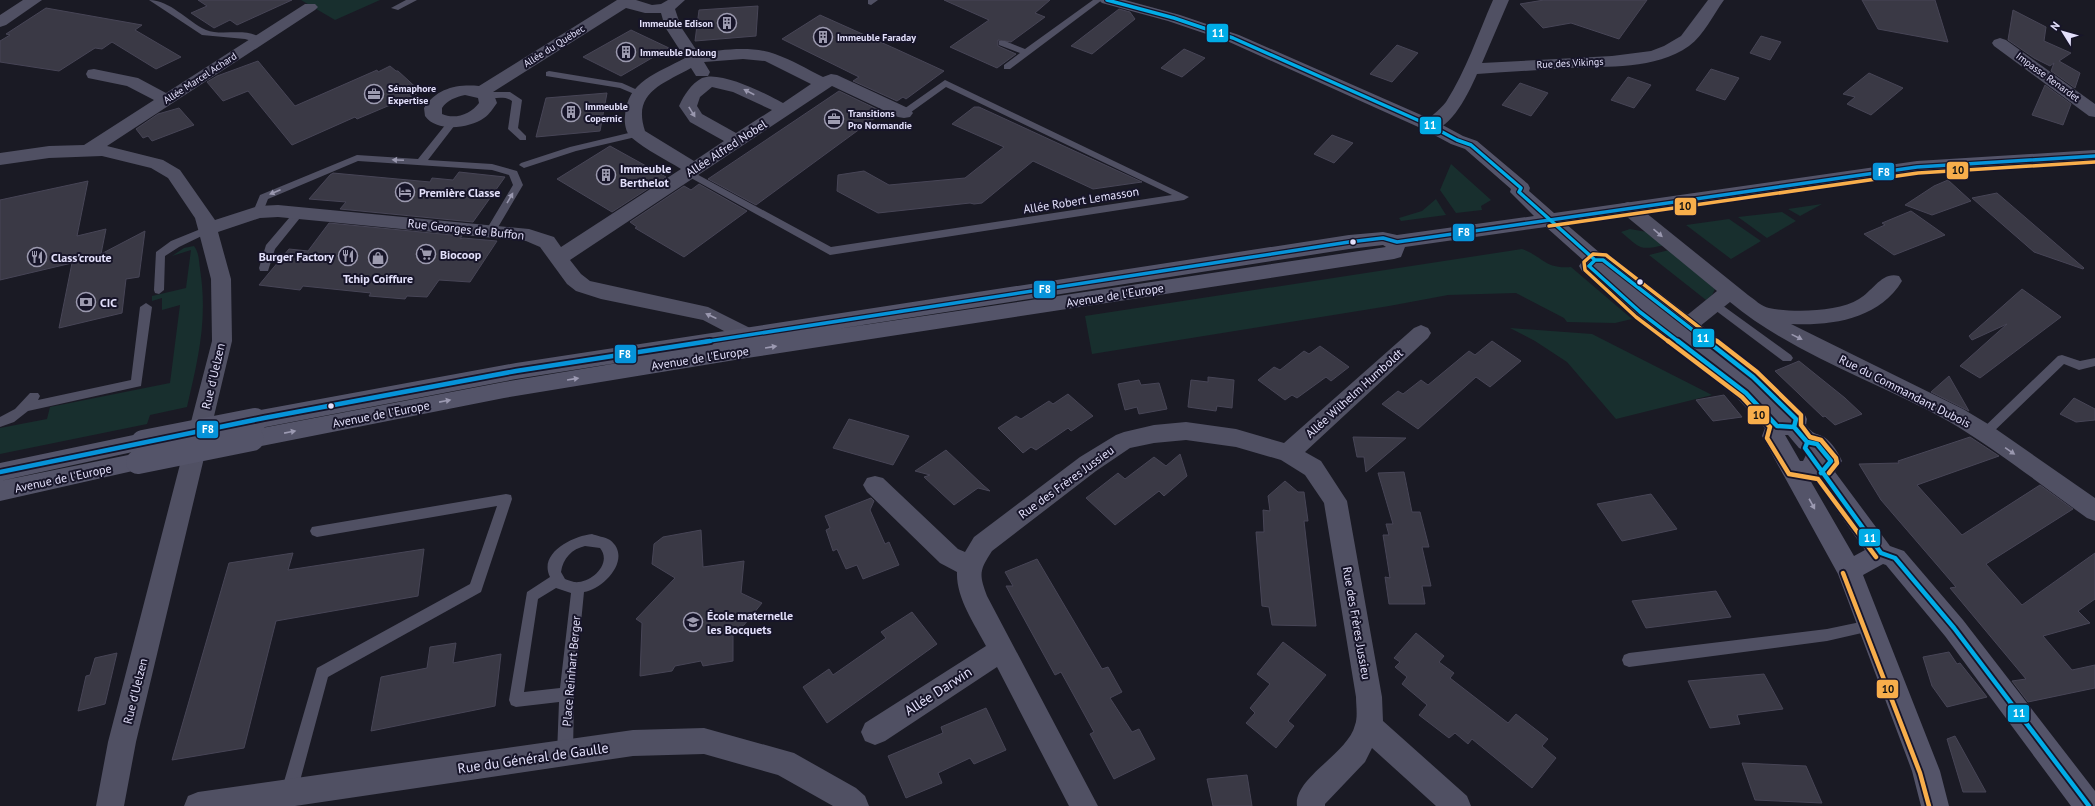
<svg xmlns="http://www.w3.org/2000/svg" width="2095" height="806" font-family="'PT Sans',sans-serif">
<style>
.green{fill:#182f2e}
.building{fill:#3a3945;stroke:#474556}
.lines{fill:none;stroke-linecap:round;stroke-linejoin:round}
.lane{fill:#505063;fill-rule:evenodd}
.street{fill:#505063;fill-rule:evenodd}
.secondary{fill:#545469;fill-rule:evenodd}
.secondary-bridge{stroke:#545469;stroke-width:24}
.bus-1-far1-casing{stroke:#171529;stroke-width:6}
.bus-1-casing{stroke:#171529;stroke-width:8}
.bus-2-far1-casing{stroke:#171529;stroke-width:6}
.bus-2-casing{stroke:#171529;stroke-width:8}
.bus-3-far1-casing{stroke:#171529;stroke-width:6}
.bus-3-casing{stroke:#171529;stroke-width:8}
.bus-1-far1{stroke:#0693d9;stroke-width:3.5}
.bus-1{stroke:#0693d9;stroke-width:4.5}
.bus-2-far1{stroke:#00ace6;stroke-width:3.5}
.bus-2{stroke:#00ace6;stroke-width:4.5}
.bus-3-far1{stroke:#f8ae4b;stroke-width:3.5}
.bus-3{stroke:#f8ae4b;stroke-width:4.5}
.oneway{fill:#9a98af}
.oneway2{fill:#9c9ab2}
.bus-dot{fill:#e3e0fb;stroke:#171529;stroke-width:1.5}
.labels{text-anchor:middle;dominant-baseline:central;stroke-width:4;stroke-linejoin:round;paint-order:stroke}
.far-poi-label{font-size:10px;font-weight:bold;fill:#e3e0fb;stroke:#171529;text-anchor:start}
.far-street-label{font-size:10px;fill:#e3e0fb;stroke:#171529}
.street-label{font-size:12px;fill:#e3e0fb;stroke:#171529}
.poi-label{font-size:12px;font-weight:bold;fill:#e3e0fb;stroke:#171529;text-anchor:start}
.near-street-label{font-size:14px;fill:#e3e0fb;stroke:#171529}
.line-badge{stroke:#171529;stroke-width:1.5}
.badge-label{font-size:11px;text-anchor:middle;font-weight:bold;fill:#fff}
.pale-badge-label{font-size:11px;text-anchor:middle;font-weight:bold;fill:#111}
</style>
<rect width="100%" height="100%" fill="#1a1a24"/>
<path class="green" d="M301,0H380L335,20Z
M1451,164L1491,200L1481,206L1482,210L1456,213L1440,190Z
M1436,199L1446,215L1401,221L1399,218L1422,211Z
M1822,204L1800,216L1788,209Z
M1782,212L1796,221L1767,238L1738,217Z
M1729,219L1761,241L1731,259L1686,225Z
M1630,229L1647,232L1664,245C1639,251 1640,248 1621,232Z
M194,246C199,252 199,262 200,269C208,320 198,359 187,407L150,415L147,424L0,454V428L47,419L50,407L170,383L180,305L162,310V298L152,301V296L186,288L191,250L172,256L184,248Z
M1522,249C1544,257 1544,269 1571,267L1632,319L1615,323L1567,322L1564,318L1516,293L1448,295L1389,306L1092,354L1085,316Z
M1669,250L1715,289L1712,295L1706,300L1649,255Z
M1510,328L1592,334L1712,395L1616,419L1567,362L1535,341Z"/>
<path class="building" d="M198,0H292L237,25L230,20L214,28L191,13L207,6Z
M944,0H1050L1035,13L1045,17L1011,42L998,40V46L1016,54L997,68L950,47L989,20Z
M1544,0H1647L1619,39L1571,23L1543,28L1520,4Z
M1862,0H1935L1948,42L1878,29Z
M758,6L756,36L695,41L699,10Z
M46,8L142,25L135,30L181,57L156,69L112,42L102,49L95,48L59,71L0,62V41L10,35L6,34Z
M1119,9L1130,12L1135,19L1092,54L1071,46Z
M2013,10L2046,27L2044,41L2071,53L2059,61L2080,73L2075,88L2051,71L2054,63L2050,66L2034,58L2008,40Z
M820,15L896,49L944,71L906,99L903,97L897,101L853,81L859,77L782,39Z
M631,30L669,48L621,76L583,57Z
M1761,36L1781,42L1770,60L1750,53Z
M1397,45L1418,53L1392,82L1370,74Z
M1184,49L1205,58L1182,77L1161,68Z
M258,61L295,106L377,70L378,72L390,66L396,71H398L421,92L357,119L355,117L292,145L248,91L223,101L207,82L217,76Z
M1711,69L1739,78L1725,100L1696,90Z
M1869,73L1903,88L1871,115L1847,104L1855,97L1843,94Z
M1628,77L1651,85L1634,108L1611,100Z
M1520,83L1548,93L1531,116L1502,105Z
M2045,85L2071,104L2063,125L2032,115Z
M839,91L883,112L756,205L708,179Z
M607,93L600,131L536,137L546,98Z
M974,107H979L1142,182L1093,189L1033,161L982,203L974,204L970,203L878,213L837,191L838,175L864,171L889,185L965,178L1004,147L952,124Z
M179,108L194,125L152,141L148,136L143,138L136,129L158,114Z
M1332,135L1353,143L1334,163L1314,154Z
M610,146L666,177L612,212L557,179Z
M459,172L505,177L473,222L340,209L346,202L309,199L330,175L333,173L430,182L432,178L453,180Z
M1948,180L1971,201L1932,215L1905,205L1934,186Z
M88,181L77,236L106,229L101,254L145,231L139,277L126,279L122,313L59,328L72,263L0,280V200Z
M699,184L747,211L684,257L635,228L637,227L630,222L684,186L691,190Z
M1997,193L2084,268L2083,269L2034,252L1972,198Z
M1911,211L1945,235L1894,255L1864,234L1885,225L1882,223Z
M329,223L462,236L460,239L463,238L497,241L470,282L439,280L427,297L407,296L405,299L369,296L371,293L303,286L300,290L259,285L289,249L308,251Z
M2022,289L2061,317L1980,378L1960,366L2007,324L1972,340L1969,336Z
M1492,341L1521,361L1490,387L1476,377L1418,429L1382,404L1398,391L1403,394L1421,380L1428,385L1469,351L1475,355Z
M1320,346L1349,367L1331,381L1326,377L1297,398L1292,395L1285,400L1258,380L1274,367L1280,370L1304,351L1309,354Z
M1799,361L1845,398L1862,414L1835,425L1825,416L1823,417L1775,371Z
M1949,376L1969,411L1931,392Z
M1208,377L1234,380L1232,408L1217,406L1216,411L1188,407L1191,380L1208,382Z
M1139,380L1141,385L1159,383L1167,409L1139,414L1137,407L1125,410L1118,384Z
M1068,394L1093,416L1071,431L1068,428L1036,450L1031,447L1023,453L998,428L1016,416L1021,419L1049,401L1053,404Z
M1724,395L1742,417L1713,421L1696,400Z
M2074,398L2095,409V420L2076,422L2060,414Z
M849,419L909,436L893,465L833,448Z
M1353,437L1406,438L1366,472L1364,457H1357Z
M1970,437L1999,456L1917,485L1962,535L2040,485L2073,509L1986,564L2022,605L2095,553V599L2078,611L2090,623L2043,636L2072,670L2095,665V688L2028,702L2012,681L2026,679L1950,588L1956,587L1881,500L1859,464L1899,463L1898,461Z
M946,450L983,485L990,491L978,488L954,505L924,477L930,475L915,471Z
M1180,454L1187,476L1164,496L1159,491L1115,525L1086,498L1118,473L1125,479L1154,457L1166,466Z
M1404,472L1412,512H1420L1429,547H1422L1431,586H1422L1425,604H1389L1385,577L1390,578L1383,535H1389L1386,524H1393L1378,473Z
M1285,481L1298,492H1304L1308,521H1304L1316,626L1272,625L1269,607L1262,606L1256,532H1264L1263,510L1270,511L1268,496Z
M1651,494L1677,529L1622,541L1597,504Z
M871,498L874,501L870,510L885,544L889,542L899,565L863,579L857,565L846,569L837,549L833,551L826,530L830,528L825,516Z
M701,530L703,567L744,561L741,593L762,603L744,625L733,631V661L703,666L701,661L675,666L672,671L640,676L642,623L636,619L675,578L652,564L654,544L663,537Z
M424,549L418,596L276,621L244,748L172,760L229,563L293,553L288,570Z
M1037,559L1102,669L1108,667L1122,692L1110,698L1132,732L1139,729L1155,759L1114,779L1090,734L1094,732L1061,672L1055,675L1006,586H1013L1005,572Z
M1716,591L1731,617L1646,628L1632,601Z
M912,612L937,644L827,723L803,687L829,669L833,675L886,638L881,632Z
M1416,633L1444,656L1439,662L1454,673L1450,678L1508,723L1516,714L1548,739L1542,746L1556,758L1532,788L1472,739L1468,744L1455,733L1449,738L1419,715L1427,705L1402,684L1407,677L1395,667L1400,662L1394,658Z
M1283,642L1326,675L1288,721L1294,726L1276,748L1246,723L1255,713L1250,708L1270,684L1257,674Z
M456,643L453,663L501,654L495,706L371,731L381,677L427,668L430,647Z
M1949,652L1957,664L1960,663L1987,697L1947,707L1932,686L1923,657Z
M117,653L105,704L78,711L86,676L90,675L95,658Z
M1764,674L1783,709L1737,715L1740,724L1710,728L1688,681Z
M986,708L1006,750L974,764L970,758L938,773L942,783L906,798L888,756L943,733L941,727Z
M1955,736L1986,792H1963L1947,739Z
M1742,763L1806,766L1822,803L1755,800Z
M1247,775L1252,806H1213L1207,779Z"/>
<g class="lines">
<path class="lane" d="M149,0C170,0 187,21 206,30C222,37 249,26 263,40L259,43L245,39L202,35Z
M406,0H417L398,10L391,8Z
M868,0H878L871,5L868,4Z
M1093,0H1102L1010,69H1004V65L1020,53L999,45V41H1005L1025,49Z
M549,71L622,83L644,93L639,96L620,88L546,76V72Z
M945,80L1189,197L1184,200L830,255L682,173L683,171H691L831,247L1172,195L946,87L907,115H901V111Z
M510,92L522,100L518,128L526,136V140H520L508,129L512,101C503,94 489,102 481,95L486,92Z
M453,118L458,121L428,160L492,164L517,171L523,185L494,234L490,236L485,232L513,185L509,175L492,170L358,161L268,199L262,214L258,215L253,212L260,195L357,155L418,159L450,119Z
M637,131L640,132V136L576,151L524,168L519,165L521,163L570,147Z
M299,210L304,213L275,249L268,271H260L259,268L266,245L295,211Z
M208,226L212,227L213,229L212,231L179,247L165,256L164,290L159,294L155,293L154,290L156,252L171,241Z
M1715,300L1791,355L1793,358L1791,361H1783L1711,307L1709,304Z
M146,303L152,307L141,386L28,411L14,422L0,427V417L15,409L30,393H38L40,396L38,400L131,380L140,307Z
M2062,355L2080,361L2095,358V366L2079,370L2064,364L1989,436H1981L1979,433L1981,430L2058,356Z
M506,494L511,495L512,499L481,592L328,677L297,792L294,797L289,800L284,797L281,792L317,668L470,584L497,506L317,537L312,535L310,531L312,527Z
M592,534C597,536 605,537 610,540C633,558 604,589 584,592L574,694L573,754L570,759L565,761L560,759L557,754L559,702L516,707L511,705L509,700L527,592L550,577C538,553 573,536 592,534ZM585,546L600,548C613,564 590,584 574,582C571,581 567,580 565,579L561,572C563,558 572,549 585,546ZM556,588L571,593L560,688L524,692L538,599Z
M1870,620L1875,622L1877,626L1875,630L1827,641L1629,667L1624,665L1622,660L1624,655L1629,653L1827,629Z"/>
<path class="street" d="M23,0H42L6,25L0,27V15Z
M617,0H636L652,5L661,4L668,0H685L675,9L681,27L699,54C720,49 755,46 775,54C792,60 807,69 823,77L831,74L837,75L910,109L913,113L910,117L904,118L898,117L832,86L570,260L581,274L590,281L708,307L752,329L755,334L752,339L745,342L703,320L601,299L576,291L567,284L540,247L526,241L278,217L260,218L218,232L231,279L232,341L136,742L124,806H96L108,742L212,341L211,279L198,229L195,218L168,178L151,168L102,156L49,158L0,165V153L49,146L84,145L154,100L127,86L88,78L86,74L88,70L94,69L138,78L166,93L305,4H315L318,7L315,10L107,146L163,160L180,170L215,220L258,206L278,205L529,229L554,237L561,247L681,169C665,159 646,150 632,138C626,134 624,123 625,116C627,81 658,73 685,58L665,27L661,13H645L626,8L493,92L497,103C493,108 490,114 484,118C470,128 437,133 425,116L424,108C437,88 457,84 479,86ZM743,59L765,61L811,84L783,103C767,94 720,70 702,78C691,84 684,95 679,106L690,122L724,141L694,161L645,131C632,92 663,84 691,68L696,76H708L710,72L704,62ZM712,87L733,92L772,110L736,133L702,114L697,106L700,97ZM465,95L478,98L479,103C471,114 455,120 442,114V108C447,100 456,97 465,95Z
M1493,0H1509L1482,63L1612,56L1651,51L1664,46L1681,36L1708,0H1724C1713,15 1704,35 1689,46C1655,70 1608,66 1568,68C1538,70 1507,72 1477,74C1469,92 1449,136 1425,130L1422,126C1429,117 1439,111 1446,102C1466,71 1478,34 1493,0Z
M2000,38L2006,40L2095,104V117L2089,116L1994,46L1992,43L1994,40Z
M1628,202L1635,204L1748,295C1754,299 1762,307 1769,308C1793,313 1838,312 1859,299C1873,291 1882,271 1899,276L1902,281C1879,319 1832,326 1791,324L1963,409L1993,427L2095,498V521L2087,518C2041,485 1996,449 1948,421C1876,381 1794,355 1730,302L1694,331L1687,333L1680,331L1677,326L1680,321L1717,291L1621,212L1619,208L1621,204Z
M1421,325L1428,328L1431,333L1428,338L1305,452L1321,461L1347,501L1382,697L1383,721L1467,796L1471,806H1436L1372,748L1365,762L1325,804V806H1297C1293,778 1348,754 1355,725C1358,717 1356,705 1356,697L1324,503L1305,475L1281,460L1236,447L1186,440L1154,443L1130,448L1096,471L992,551C979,571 979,574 987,596L1098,806H1069L997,667L885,741L875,745L865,741L861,732L865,723L986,646C974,623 956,598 957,572L940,563L867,492L863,485L867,478L875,476L883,478L958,549L965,552L974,537L1080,457L1116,435L1124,432L1154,425L1186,422L1236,429L1284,443L1414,328Z
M704,728L794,753L856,788L865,796L869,806H833L778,775L704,754L633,756L295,806H184L188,796L198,792L633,730Z"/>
<path class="secondary" d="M1099,0H1125L1180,15L1239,35L1437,122L1463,136L1477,141L1528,184L1530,188L1529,191L1554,213L1917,161L2095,150V162L1917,173L1566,224L1600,253L1610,255L1761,371L1804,413L1807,419L1806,425C1815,436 1814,432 1824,437C1832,442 1839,454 1842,461L1835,472L1890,546L1904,551L1963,620L2095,791V806H2071L1945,636L1886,565L1883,564L1863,575L1940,771L1949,806H1921L1912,771L1838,574L1762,436L1765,428L1738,399L1633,317L1582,271L1579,266L1583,260L1546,227L1405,247L1401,257L1394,259L747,358L504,398L252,448L244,445L241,439L244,433L252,430L504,382L642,359L516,379L255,429L247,426L244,420L247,414L255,411L516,363L1349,235L1383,232L1397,235L1534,216L1510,192L1511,189L1465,149L1451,144L1425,130L1227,41L1168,21L1102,3ZM1383,245L1386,247L837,329L1349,249ZM1785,435H1788L1799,448L1811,453L1806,455L1803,461H1800ZM1812,479L1815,480L1865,550L1854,556L1810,480Z
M143,433L151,436L154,442L151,448L0,481V463Z
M138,453L146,456L149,462L146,468L0,501V481Z"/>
<path class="secondary-bridge" d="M143,442L255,420
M138,462L252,439"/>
<defs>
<path id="bus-1-far1" d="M703,342L1349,242L1383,238L1397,242L1917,167L2095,156"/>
<path id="bus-1" d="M0,472L264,418L516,371L710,341"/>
<path id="bus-2-far1" d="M1107,0L1174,18L1233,38L1431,126L1457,140L1471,145L1521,188L1519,192
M1519,192L1595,260
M1679,342L1640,312L1589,266L1595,260H1603L1708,342"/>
<path id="bus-2" d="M1678,341L1746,393L1777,426L1794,427L1796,419L1753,377L1707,341
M1794,427L1807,442L1817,444L1831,461L1821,473
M1807,443L1805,448L1881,553L1895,558L1954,628L2089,806"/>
<path id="bus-3-far1" d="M1549,226L1918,173L2095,162
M1669,342L1636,317L1585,270L1584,262L1593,254L1606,255L1718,342"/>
<path id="bus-3" d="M1668,341L1742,397L1770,427L1767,438L1789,474L1818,479L1876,557
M1717,341L1757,372L1801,415V425L1810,437L1821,440L1836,458L1837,463L1829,473
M1843,573L1920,773L1929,806"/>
</defs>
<use href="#bus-1-far1" class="bus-1-far1-casing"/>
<use href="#bus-1" class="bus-1-casing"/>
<use href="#bus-2-far1" class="bus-2-far1-casing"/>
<use href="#bus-2" class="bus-2-casing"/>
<use href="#bus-3-far1" class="bus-3-far1-casing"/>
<use href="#bus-3" class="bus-3-casing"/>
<use href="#bus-1-far1" class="bus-1-far1"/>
<use href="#bus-1" class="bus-1"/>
<use href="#bus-2-far1" class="bus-2-far1"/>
<use href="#bus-2" class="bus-2"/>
<use href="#bus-3-far1" class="bus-3-far1"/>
<use href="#bus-3" class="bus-3"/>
</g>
<defs><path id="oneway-solid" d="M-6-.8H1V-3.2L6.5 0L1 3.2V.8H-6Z"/></defs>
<g class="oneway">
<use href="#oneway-solid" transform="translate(749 92) rotate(-153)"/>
<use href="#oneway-solid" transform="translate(692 112) rotate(58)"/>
<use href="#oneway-solid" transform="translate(398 160) rotate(-177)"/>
<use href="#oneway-solid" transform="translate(275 192) rotate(157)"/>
<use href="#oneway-solid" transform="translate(510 198) rotate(-60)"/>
<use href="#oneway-solid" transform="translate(1658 233) rotate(41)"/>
<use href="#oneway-solid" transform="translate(711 316) rotate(-155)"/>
<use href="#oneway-solid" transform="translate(1797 337) rotate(26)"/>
<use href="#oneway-solid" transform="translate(2010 451) rotate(35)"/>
</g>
<g class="oneway2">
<use href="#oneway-solid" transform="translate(771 347) rotate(-9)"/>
<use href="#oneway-solid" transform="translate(573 379) rotate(-9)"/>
<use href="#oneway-solid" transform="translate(445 401) rotate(-11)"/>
<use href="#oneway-solid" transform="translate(290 432) rotate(-11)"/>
<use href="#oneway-solid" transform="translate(1812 504) rotate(61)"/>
</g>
<defs>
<symbol id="building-ring" viewBox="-11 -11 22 22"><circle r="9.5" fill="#171529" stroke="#9d9bb0" stroke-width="1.5"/><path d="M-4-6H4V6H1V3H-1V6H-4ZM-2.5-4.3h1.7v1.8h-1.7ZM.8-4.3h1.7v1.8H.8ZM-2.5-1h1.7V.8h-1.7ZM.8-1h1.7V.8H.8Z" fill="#9d9bb0"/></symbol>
<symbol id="office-ring" viewBox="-11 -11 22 22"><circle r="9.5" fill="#171529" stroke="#9d9bb0" stroke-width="1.5"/><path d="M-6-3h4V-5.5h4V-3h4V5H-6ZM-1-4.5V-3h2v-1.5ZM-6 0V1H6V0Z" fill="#9d9bb0"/></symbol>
<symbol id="hotel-ring" viewBox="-11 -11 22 22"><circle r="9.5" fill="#171529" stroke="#9d9bb0" stroke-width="1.5"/><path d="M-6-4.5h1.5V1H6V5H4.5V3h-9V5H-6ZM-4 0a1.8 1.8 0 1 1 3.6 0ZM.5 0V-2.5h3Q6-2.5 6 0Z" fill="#9d9bb0"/></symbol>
<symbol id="supermarket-ring" viewBox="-11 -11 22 22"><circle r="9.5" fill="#171529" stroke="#9d9bb0" stroke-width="1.5"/><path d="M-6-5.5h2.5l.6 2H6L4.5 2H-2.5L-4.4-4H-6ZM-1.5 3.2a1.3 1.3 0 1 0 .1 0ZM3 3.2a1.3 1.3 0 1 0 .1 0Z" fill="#9d9bb0"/></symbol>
<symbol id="restaurant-ring" viewBox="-11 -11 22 22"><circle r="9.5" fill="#171529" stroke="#9d9bb0" stroke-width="1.5"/><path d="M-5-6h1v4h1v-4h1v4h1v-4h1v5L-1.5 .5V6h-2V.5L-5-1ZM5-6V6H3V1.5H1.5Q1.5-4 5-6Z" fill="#9d9bb0"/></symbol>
<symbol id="shop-ring" viewBox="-11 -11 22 22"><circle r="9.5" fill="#171529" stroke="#9d9bb0" stroke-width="1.5"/><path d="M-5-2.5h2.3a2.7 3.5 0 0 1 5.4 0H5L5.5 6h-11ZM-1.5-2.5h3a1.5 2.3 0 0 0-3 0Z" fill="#9d9bb0"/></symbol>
<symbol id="bank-ring" viewBox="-11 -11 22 22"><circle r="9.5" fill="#171529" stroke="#9d9bb0" stroke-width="1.5"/><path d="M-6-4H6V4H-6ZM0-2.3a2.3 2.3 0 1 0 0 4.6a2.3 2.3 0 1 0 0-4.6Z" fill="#9d9bb0"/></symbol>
<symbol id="school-ring" viewBox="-11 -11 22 22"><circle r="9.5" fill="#171529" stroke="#9d9bb0" stroke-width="1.5"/><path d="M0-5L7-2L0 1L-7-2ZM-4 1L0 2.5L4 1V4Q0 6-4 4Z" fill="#9d9bb0"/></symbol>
</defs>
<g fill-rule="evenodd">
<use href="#building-ring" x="716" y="12" width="22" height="22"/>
<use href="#building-ring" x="812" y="26" width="22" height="22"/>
<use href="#building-ring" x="615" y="41" width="22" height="22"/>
<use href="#office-ring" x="363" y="83" width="22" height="22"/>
<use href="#building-ring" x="560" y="101" width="22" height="22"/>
<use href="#office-ring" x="823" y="108" width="22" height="22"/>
<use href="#building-ring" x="595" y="164" width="22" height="22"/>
<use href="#hotel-ring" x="394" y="181" width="22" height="22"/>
<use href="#supermarket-ring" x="415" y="243" width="22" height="22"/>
<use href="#restaurant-ring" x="337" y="245" width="22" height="22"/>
<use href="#restaurant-ring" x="26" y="246" width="22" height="22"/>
<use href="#shop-ring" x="367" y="247" width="22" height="22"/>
<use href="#bank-ring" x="75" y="291" width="22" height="22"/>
<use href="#school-ring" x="682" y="611" width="22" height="22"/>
</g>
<g class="bus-dot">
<circle cx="1353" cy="242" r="3.5"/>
<circle cx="1640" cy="282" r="3.5"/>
<circle cx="331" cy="406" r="3.5"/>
</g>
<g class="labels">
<g class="far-poi-label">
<text x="713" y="23" text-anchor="end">Immeuble Edison</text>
<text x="837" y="37">Immeuble Faraday</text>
<text x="640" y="52">Immeuble Dulong</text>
<text x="388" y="88">Sémaphore<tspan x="388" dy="12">Expertise</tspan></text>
<text x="585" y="106">Immeuble<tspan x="585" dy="12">Copernic</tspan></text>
<text x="848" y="113">Transitions<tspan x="848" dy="12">Pro Normandie</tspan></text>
</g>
<g class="far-street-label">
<text transform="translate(554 46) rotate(-32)">Allée du Québec</text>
<text transform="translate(1570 63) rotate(-3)">Rue des Vikings</text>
<text transform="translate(2048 77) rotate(36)">Impasse Renardet</text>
<text transform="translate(200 78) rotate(-33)">Allée Marcel Achard</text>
</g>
<g class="street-label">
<text transform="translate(726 148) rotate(-33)">Allée Alfred Nobel</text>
<text transform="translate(1081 200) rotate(-9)">Allée Robert Lemasson</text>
<text transform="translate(466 229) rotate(6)">Rue Georges de Buffon</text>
<text transform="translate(1115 295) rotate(-9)">Avenue de l'Europe</text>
<text transform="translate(700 358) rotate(-9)">Avenue de l'Europe</text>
<text transform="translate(213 376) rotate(-77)">Rue d'Uelzen</text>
<text transform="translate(1905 391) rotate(27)">Rue du Commandant Dubois</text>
<text transform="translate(1354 393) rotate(-42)">Allée Wilhelm Humboldt</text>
<text transform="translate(381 414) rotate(-11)">Avenue de l'Europe</text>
<text transform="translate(63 478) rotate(-12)">Avenue de l'Europe</text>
<text transform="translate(1066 482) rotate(-36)">Rue des Frères Jussieu</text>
<text transform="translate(1357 623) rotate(80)">Rue des Frères Jussieu</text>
<text transform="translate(571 671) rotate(-85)">Place Reinhart Berger</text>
<text transform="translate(135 691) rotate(-76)">Rue d'Uelzen</text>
</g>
<g class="poi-label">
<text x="620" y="168">Immeuble<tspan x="620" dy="14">Berthelot</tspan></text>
<text x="419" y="192">Première Classe</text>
<text x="440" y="254">Biocoop</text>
<text x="334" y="256" text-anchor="end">Burger Factory</text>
<text x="51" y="257">Class'croute</text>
<text x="378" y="278" text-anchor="middle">Tchip Coiffure</text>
<text x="100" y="302">CIC</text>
<text x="707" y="615">École maternelle<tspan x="707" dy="14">les Bocquets</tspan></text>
</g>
<g class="near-street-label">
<text transform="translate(938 691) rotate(-33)">Allée Darwin</text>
<text transform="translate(533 758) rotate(-8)">Rue du Général de Gaulle</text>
</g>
</g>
<g class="line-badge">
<rect x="1206" y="23" width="23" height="20" rx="4" fill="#00ace6"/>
<rect x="1419" y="116" width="23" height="19" rx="4" fill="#00ace6"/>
<rect x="1946" y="161" width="23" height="19" rx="4" fill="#f8ae4b"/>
<rect x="1872" y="162" width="23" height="19" rx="4" fill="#0693d9"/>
<rect x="1674" y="197" width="23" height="19" rx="4" fill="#f8ae4b"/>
<rect x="1452" y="223" width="23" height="19" rx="4" fill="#0693d9"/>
<rect x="1033" y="280" width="23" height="19" rx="4" fill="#0693d9"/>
<rect x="1692" y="328" width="23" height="20" rx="4" fill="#00ace6"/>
<rect x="614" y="344" width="23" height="20" rx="4" fill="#0693d9"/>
<rect x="1747" y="405" width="23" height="20" rx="4" fill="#f8ae4b"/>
<rect x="196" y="420" width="23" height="19" rx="4" fill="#0693d9"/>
<rect x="1858" y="528" width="23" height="19" rx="4" fill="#00ace6"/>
<rect x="1876" y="679" width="23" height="20" rx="4" fill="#f8ae4b"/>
<rect x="2007" y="704" width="23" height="19" rx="4" fill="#00ace6"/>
</g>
<g class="badge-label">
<text x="1218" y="37">11</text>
<text x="1430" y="129">11</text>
<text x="1884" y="176">F8</text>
<text x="1464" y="236">F8</text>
<text x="1045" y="293">F8</text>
<text x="1703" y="342">11</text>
<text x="625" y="358">F8</text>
<text x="208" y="433">F8</text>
<text x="1870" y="542">11</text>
<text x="2019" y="717">11</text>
</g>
<g class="pale-badge-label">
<text x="1958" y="174">10</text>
<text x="1685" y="210">10</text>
<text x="1759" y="419">10</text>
<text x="1888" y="693">10</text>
</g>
<g transform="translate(2063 32) rotate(307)" stroke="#171529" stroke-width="3" paint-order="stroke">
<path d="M0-3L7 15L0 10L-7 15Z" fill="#e3e0fb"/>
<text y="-6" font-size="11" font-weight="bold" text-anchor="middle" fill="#e3e0fb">N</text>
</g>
</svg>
